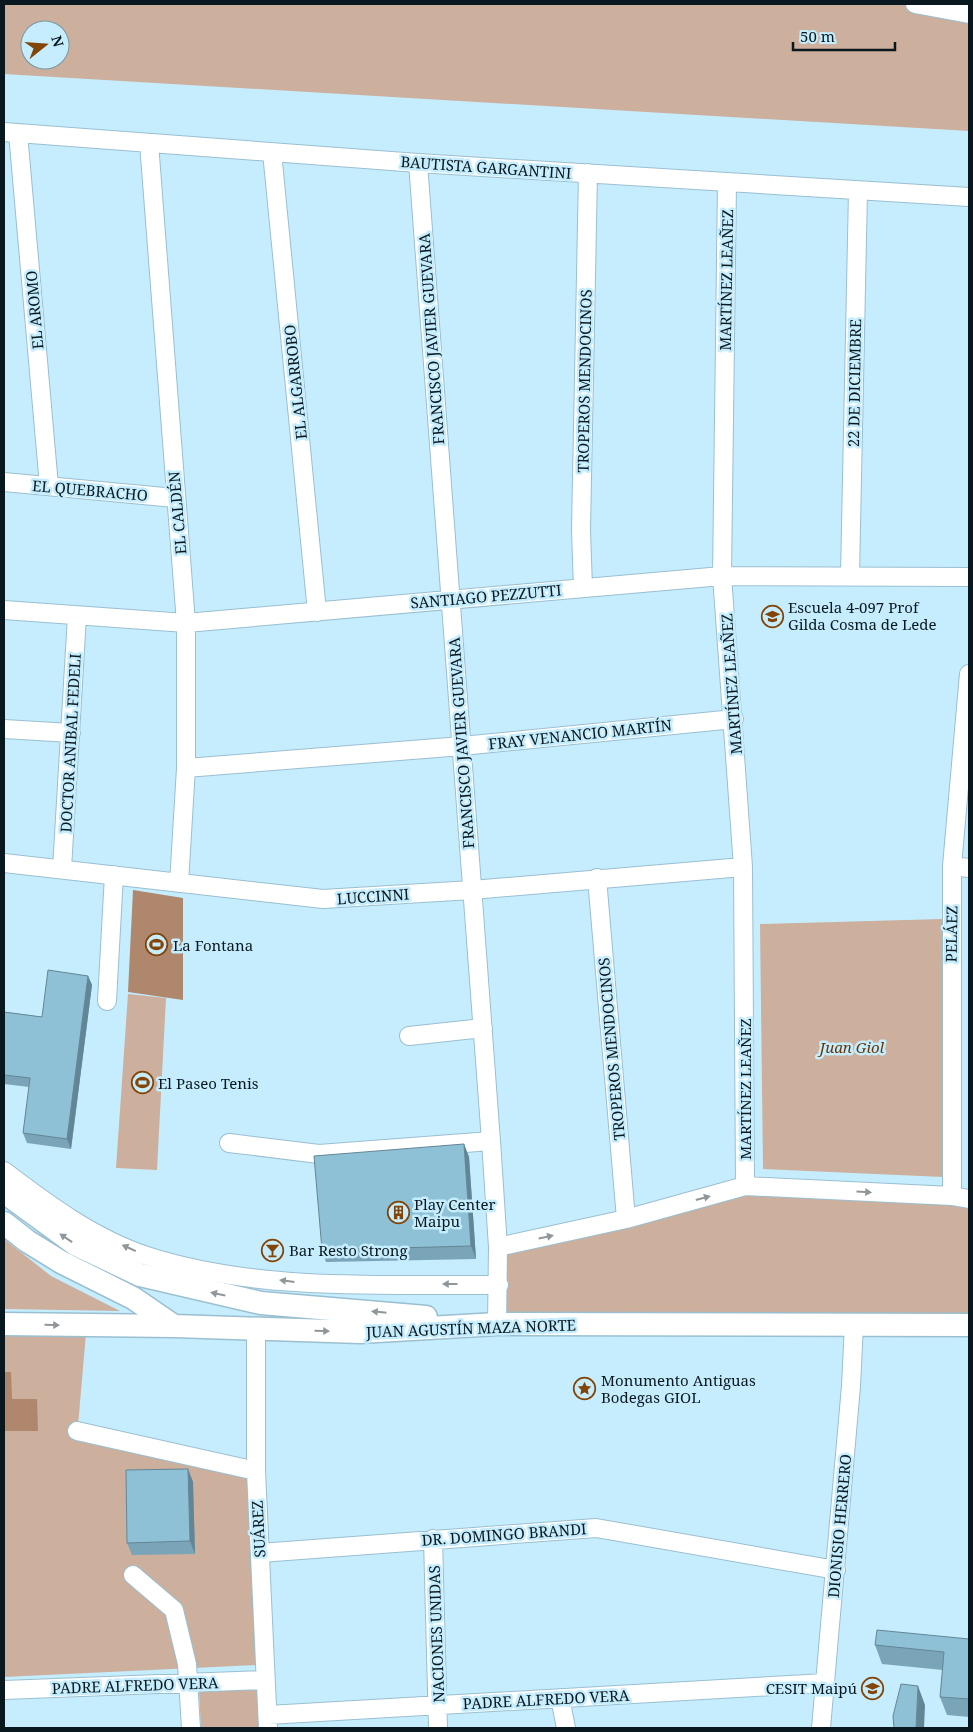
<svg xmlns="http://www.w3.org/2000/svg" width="973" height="1732" font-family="'Noto Serif',serif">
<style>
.green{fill:#ccaf9c;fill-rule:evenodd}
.water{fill:#ae876d}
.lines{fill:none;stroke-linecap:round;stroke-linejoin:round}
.minor-casing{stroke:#9abfd0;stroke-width:20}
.major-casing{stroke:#9abfd0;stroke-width:25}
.minor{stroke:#fff;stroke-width:18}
.major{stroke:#fff;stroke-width:22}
.wall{fill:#7aa5b8}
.shaded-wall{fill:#638696}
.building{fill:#8ec0d6;stroke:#638696}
.oneway{fill:#90979a}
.labels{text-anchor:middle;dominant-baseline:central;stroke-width:5;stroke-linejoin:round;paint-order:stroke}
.street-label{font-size:15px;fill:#09181e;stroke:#c6edfe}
.poi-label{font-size:15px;fill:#09181e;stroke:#c6edfe;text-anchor:start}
.park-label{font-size:15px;font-style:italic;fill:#673405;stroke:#c6edfe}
</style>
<rect width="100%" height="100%" fill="#c6edfe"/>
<path class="green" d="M4,4H969V131L4,74ZM30,30H60V60H30Z
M942,919L943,1177L763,1169L760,924Z
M128,994L166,998L157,1170L116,1168Z
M745,1186L969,1199V1325L497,1324L498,1247Z
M4,1239L51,1276L120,1311L4,1309Z
M86,1333L78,1426L251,1463L257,1665L4,1677V1334Z
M257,1689L259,1728H201L199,1691Z"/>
<path class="water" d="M133,890L183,898V1000L128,992Z
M4,1372H11L12,1399H37L38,1431H4Z"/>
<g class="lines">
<defs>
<path id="minor" d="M915,4L969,14
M4,132L418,163L969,197
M18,133L49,486
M149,143L186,623V768L179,883
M272,152L317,612
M418,163L491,1141L498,1247L497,1324
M727,182L722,576L743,867L745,1186
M4,482L175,498
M850,575L858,191
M583,588L581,530L588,173
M4,610L186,623L722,576L969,577
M4,729L71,733
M186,768L462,746L734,719
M4,863L323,899L472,890L743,867
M952,866L969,868
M62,869L77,616
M597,878L626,1219
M107,1001L114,875
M409,1036L483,1028
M229,1143L319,1154L491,1141
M4,1171C47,1204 95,1239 147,1256C259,1292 383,1284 499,1285
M952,1196V866L969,674
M498,1247L626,1219L745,1186L952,1196L969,1199
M256,1329V1471L268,1728
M77,1431L256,1471
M433,1539L438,1728
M260,1553L596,1528L836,1570
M133,1575L174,1610L187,1664L191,1728
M4,1690L265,1680
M560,1698L566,1728
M268,1715L825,1683
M821,1728L851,1386L854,1324"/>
<path id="major" d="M4,1192L75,1244L140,1275L261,1303L426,1317
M4,1223L27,1241L61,1262L133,1298L174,1326
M4,1324L174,1326L360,1332L497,1324L969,1325"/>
</defs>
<use href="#minor" class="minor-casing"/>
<use href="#major" class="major-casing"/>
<use href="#minor" class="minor"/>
<use href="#major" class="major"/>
</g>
<path class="wall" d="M88,976L92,985L71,1149L27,1143L23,1133L29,1087L4,1084V1012L42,1017Z
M464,1144L469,1157L476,1259L326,1262L322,1250Z
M188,1469L193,1482L195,1554L132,1555L127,1543Z
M969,1639V1717L947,1715L940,1697L943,1670L882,1664L875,1645Z"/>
<path class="shaded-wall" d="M88,976L92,985L71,1149L67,1139Z
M464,1144L469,1157L476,1259L471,1246Z
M188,1469L193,1482L195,1554L190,1541Z
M918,1686L925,1705L924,1728H916Z"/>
<path class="building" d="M48,970L88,976L67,1139L23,1133L30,1078L4,1075V1012L42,1017Z
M464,1144L471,1246L322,1250L314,1156Z
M188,1469L190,1541L127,1543L126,1470Z
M877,1630L969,1639V1699L940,1697L944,1652L875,1645Z
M901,1684L918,1686L916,1728H894L893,1716Z"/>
<defs><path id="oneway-solid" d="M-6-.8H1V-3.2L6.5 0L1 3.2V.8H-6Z" transform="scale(1.25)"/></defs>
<g class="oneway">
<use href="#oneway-solid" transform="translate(864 1192) rotate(3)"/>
<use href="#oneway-solid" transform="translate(703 1198) rotate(-15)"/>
<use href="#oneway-solid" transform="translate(546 1237) rotate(-12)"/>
<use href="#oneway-solid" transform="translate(66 1238) rotate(-146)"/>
<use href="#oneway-solid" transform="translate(129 1248) rotate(-156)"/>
<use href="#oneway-solid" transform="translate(287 1281) rotate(-173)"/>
<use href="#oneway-solid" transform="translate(450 1284) rotate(-180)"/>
<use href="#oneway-solid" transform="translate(218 1294) rotate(-168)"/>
<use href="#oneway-solid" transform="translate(379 1312) rotate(-174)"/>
<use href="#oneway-solid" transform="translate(52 1325) rotate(1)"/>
<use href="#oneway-solid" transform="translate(322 1331) rotate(1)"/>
</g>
<defs>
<symbol id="school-ring" viewBox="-11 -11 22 22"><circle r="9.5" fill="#c6edfe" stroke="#834407" stroke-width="1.5"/><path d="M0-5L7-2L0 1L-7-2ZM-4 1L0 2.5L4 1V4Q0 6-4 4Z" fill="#834407"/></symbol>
<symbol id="stadium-ring" viewBox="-11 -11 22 22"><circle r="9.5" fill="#c6edfe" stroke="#834407" stroke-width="1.5"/><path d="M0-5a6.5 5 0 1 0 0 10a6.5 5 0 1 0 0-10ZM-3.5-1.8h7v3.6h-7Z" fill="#834407"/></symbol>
<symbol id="building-ring" viewBox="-11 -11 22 22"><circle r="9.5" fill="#c6edfe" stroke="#834407" stroke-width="1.5"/><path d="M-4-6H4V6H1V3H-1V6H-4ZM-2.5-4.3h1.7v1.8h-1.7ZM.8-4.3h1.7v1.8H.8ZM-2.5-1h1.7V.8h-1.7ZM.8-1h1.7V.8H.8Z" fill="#834407"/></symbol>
<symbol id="bar-ring" viewBox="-11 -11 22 22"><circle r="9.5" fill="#c6edfe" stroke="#834407" stroke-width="1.5"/><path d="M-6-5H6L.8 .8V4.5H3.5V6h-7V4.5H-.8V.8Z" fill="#834407"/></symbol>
<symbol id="sight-ring" viewBox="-11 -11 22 22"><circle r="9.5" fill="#c6edfe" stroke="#834407" stroke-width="1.5"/><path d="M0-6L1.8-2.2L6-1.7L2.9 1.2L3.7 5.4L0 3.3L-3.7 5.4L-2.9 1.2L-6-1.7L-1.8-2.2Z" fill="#834407"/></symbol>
<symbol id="university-ring" viewBox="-11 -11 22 22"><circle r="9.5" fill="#c6edfe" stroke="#834407" stroke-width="1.5"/><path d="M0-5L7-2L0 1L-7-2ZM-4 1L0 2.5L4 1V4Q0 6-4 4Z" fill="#834407"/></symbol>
</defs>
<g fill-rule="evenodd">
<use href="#school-ring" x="760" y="604" width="25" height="25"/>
<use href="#stadium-ring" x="144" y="932" width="25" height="25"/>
<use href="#stadium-ring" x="130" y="1070" width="25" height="25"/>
<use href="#building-ring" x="386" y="1200" width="25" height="25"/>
<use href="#bar-ring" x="260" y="1238" width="25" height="25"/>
<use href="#sight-ring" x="572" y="1376" width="25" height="25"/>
<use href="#university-ring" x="860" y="1676" width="25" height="25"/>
</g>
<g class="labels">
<g class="street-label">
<text transform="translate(486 167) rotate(4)">BAUTISTA GARGANTINI</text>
<text transform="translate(726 280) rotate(-89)">MARTÍNEZ LEAÑEZ</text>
<text transform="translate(34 310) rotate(-95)">EL AROMO</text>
<text transform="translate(431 339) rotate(-94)">FRANCISCO JAVIER GUEVARA</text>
<text transform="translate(584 381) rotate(-89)">TROPEROS MENDOCINOS</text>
<text transform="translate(295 382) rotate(-96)">EL ALGARROBO</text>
<text transform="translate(854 383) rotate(-89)">22 DE DICIEMBRE</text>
<text transform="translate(90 490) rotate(5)">EL QUEBRACHO</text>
<text transform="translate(177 513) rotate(-95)">EL CALDÉN</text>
<text transform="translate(486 596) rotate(-5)">SANTIAGO PEZZUTTI</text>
<text transform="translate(731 684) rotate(-94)">MARTÍNEZ LEAÑEZ</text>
<text transform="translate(580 734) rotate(-6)">FRAY VENANCIO MARTÍN</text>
<text transform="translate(70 743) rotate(-87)">DOCTOR ANIBAL FEDELI</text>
<text transform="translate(461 743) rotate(-94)">FRANCISCO JAVIER GUEVARA</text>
<text transform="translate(373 896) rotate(-4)">LUCCINNI</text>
<text transform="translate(951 934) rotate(-89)">PELÁEZ</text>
<text transform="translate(611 1049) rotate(-95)">TROPEROS MENDOCINOS</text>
<text transform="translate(745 1089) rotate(-90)">MARTÍNEZ LEAÑEZ</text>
<text transform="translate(471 1328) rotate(-2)">JUAN AGUSTÍN MAZA NORTE</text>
<text transform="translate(839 1526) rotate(-85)">DIONISIO HERRERO</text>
<text transform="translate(258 1529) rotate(-93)">SUÁREZ</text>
<text transform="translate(504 1534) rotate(-4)">DR. DOMINGO BRANDI</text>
<text transform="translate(436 1634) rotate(-92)">NACIONES UNIDAS</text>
<text transform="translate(135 1685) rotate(-2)">PADRE ALFREDO VERA</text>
<text transform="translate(546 1699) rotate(-3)">PADRE ALFREDO VERA</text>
</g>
<g class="poi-label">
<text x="788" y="607">Escuela 4-097 Prof<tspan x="788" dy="17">Gilda Cosma de Lede</tspan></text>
<text x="173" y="945">La Fontana</text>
<text x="158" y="1083">El Paseo Tenis</text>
<text x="414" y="1204">Play Center<tspan x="414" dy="17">Maipu</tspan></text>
<text x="289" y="1250">Bar Resto Strong</text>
<text x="601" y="1380">Monumento Antiguas<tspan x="601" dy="17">Bodegas GIOL</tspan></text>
<text x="857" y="1688" text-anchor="end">CESIT Maipú</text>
</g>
<g class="park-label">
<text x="852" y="1047">Juan Giol</text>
</g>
</g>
<rect width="973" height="1732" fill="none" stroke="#09181e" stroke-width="10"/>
<g transform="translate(45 45) rotate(73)"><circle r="24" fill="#c6edfe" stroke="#7a98a4"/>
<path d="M0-4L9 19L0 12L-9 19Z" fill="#834407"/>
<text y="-8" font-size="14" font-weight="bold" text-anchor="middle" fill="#09181e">N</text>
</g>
<path d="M793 42v8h102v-8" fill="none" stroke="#09181e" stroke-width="2.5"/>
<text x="800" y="42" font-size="15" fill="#09181e" stroke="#c6edfe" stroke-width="4" paint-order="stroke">50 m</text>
</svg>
